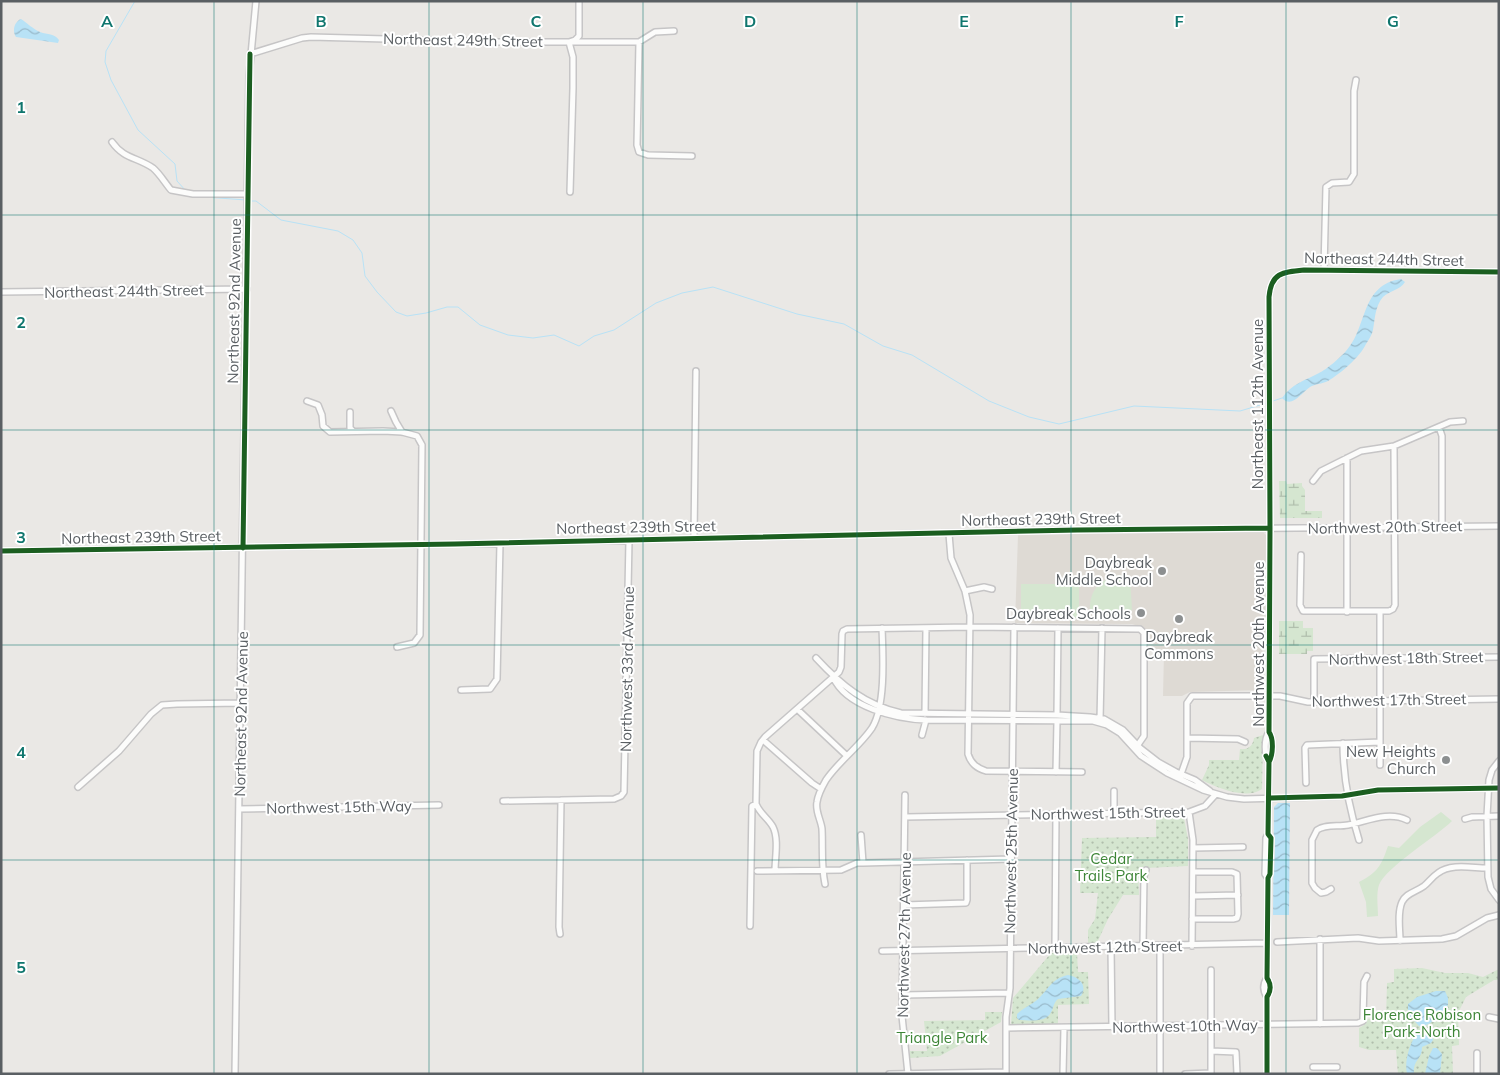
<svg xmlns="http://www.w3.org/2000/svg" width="1500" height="1075" font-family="Mulish,sans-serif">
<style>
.education{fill:#dedad4}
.grass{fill:#d5e6d0}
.wetland{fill:url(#wetland-marsh)}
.park{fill:url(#park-dots)}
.water{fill:url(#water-waves)}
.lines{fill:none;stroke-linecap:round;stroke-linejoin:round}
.stream{stroke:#b8e2f6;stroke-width:1}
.minor-casing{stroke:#c6c5c6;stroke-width:8}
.minor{stroke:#fcfcfb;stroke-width:5}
.cycleway-casing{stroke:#fff;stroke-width:8}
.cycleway{stroke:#1b5e20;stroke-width:5}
.grid{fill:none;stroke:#0f766e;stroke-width:1;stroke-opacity:0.55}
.poi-dot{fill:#8c8f90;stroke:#fff;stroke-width:2}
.labels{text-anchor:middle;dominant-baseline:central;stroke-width:4;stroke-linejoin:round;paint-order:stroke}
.street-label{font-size:15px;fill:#5a5f63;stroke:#fff}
.poi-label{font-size:15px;fill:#5a5f63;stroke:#fff;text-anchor:end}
.park-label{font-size:15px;fill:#3d8537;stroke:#fff}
.grid-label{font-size:16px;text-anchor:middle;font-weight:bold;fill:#0f766e;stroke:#fff;stroke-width:4;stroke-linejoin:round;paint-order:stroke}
</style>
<defs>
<pattern id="wetland-marsh" width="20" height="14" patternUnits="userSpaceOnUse" patternTransform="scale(1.25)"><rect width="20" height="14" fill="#d5e6d0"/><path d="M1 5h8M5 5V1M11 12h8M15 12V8" fill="none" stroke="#b0beac"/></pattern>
<pattern id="park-dots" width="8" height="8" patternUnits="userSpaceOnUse" patternTransform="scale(1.25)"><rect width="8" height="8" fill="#d5e6d0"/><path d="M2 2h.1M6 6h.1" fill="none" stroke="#b0beac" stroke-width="1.8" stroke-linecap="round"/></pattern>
<pattern id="water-waves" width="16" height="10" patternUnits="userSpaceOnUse" patternTransform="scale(1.25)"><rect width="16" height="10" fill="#b8e2f6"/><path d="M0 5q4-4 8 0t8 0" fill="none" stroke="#99bacb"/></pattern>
</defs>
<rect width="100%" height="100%" fill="#eae8e5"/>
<path class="education" d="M1261,530L1267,536V602L1261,690L1190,692L1182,696H1163L1164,652H1145L1142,628L1139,626L1132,624L1015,623L1018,535Z"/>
<path class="grass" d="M1119,575L1130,576L1132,610L1127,615L1090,613C1089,591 1098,580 1119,575Z
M1021,584H1079V618H1021Z
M1441,812L1452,821C1436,837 1386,867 1379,885C1376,894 1378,907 1378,916L1367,917L1366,902L1359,882C1378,872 1381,866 1388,846L1399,848L1420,827Z"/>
<path class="wetland" d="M1279,481H1286L1287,484L1302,483V486L1305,490V511H1322V518H1280Z
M1279,621H1303V628H1313V651H1307V654H1279Z"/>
<path class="park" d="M1263,735L1262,789C1247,800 1217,788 1202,780L1209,765V760H1239L1240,749C1248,750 1253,746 1254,738Z
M1156,817H1183L1184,818L1188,839V866L1146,868C1136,872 1139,886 1139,895H1123L1108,919L1097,943H1088V930L1095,919L1098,893H1080L1082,838L1156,837Z
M1051,953H1077L1078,972H1088L1089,1004L1058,1005V1024L1011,1025L1013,998Z
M1422,968L1445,973H1468L1483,977L1499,969L1498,980H1494L1466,997L1458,1013L1459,1045L1452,1046L1453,1074H1398L1396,1050H1369L1359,1047V1028L1364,1025L1367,1019L1386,1018L1387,983L1394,982V969Z
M985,1012H1002L1001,1022L940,1056L910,1058V1051H927L924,1021L985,1020Z"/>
<path class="water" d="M21,19C27,23 33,29 40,32C48,35 54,33 59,40L58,43L16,37C12,31 14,22 21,19Z
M1401,279L1405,282C1400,290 1389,291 1383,297C1375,306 1375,319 1373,330C1372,335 1369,339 1366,344C1360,357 1340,374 1328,381C1322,384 1315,384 1310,387C1301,393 1292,409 1282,398C1291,384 1306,380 1319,373C1326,370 1341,357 1346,351C1368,327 1360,285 1401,279Z
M1278,803H1290L1289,915H1273L1274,807Z
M1068,975C1079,977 1088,985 1081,996L1058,999C1053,1003 1054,1008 1050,1014C1044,1023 1028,1020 1019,1020L1017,1018V1014C1023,1008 1031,1005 1037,1000C1049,989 1051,979 1068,975Z
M1436,991H1445L1448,998V1005C1442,1013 1429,1028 1419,1026L1408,1014V1004L1417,997Z
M1425,1030L1431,1033L1433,1040L1431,1043L1422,1047C1422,1060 1413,1059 1414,1074H1407C1404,1061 1410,1042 1418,1032Z
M1433,1048H1437L1442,1054L1440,1074H1425L1429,1056Z"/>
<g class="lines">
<path class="stream" d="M135,1L106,51L105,62L111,80L138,130L175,164L177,181L186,191
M191,196L246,200
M250,201H256L281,220L338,231L353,240L362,253L365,276L377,292L396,312L407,316L426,313L447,307H458L480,325L508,335L533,338L554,335L579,346L594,336L614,330L656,303L682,293L713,287L797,314L844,324L883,346L912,355L989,401L1029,417L1059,424L1134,406L1240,411L1267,403
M1270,402L1282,398"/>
<defs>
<path id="minor" d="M639,42L637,145L639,152L648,155L692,156
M250,54L302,38L311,37L499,42H639L655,32L674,31
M112,142C124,159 137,157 153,168C160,174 165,183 171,190L193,194H248
M570,192L573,88V57L569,42L575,40L579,36V1
M1324,270L1326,187L1332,183L1349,182L1354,174V91L1356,80
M1,292L247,289
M307,401L318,405L322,415L323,426L330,432L383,431L402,432L417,436L422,445L420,635L414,643L397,647
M391,411L396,422L402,432
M350,412V428L353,431
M1439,427L1442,436V526
M1347,458V612
M1313,481L1321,471L1361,451L1394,446L1450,422L1463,421
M949,534L951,558L965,591L970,615L968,754C971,764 977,768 986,771L1082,772
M694,539L696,371
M1,551L455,544L1077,530L1499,526
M1301,555L1300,605L1303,611H1389L1393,609L1395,605L1394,446
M965,591L984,587L992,589
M816,658C841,685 865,705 901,713L1057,715L1090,717L1104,719L1123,730L1140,748L1158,762L1176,772L1195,780L1210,791
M833,677C846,707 896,719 926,720L1093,721L1107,725L1120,733L1141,756L1167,773L1203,790L1227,797L1244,799L1342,796L1378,790L1499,788
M461,690L490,689L497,679L500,543
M1314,702V659L1499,657
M797,709L847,756
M925,714L926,628
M1057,715L1058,628
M1100,720L1102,628
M922,735L926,720
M1187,738L1238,739L1245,742
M763,740L812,783L821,789
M1343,743C1343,776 1349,808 1359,840
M1499,761L1492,770L1489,780L1487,816L1488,877L1491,889L1499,900
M1269,762C1273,755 1274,739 1269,732L1270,528L1269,297C1271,273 1282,272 1304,270L1499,272
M1380,765V611
M1056,772L1057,721
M1180,777L1187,757V703L1192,696H1280L1308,702L1499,699
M1306,783L1305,748L1307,745L1380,742
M78,787L119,751L151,714L162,705L177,704L241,703
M905,795L902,1016L908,1074
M503,801L614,799L621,796L624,792L629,540
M239,809L439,805
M1189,812L1193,840L1192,946
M1114,813V791
M905,817L1189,812L1205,806L1216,794
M1465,819L1472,817L1499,816
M861,835L863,863
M1193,848L1243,847
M757,871L841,870L857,863H863L1011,859
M775,871C775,858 779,839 773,827C768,818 760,814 756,804L757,751L761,742L765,737L839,672L841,667L842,634L843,631L847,629L970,627L1140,629L1144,633V736L1135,749
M1268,878L1265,874L1266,838L1268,834
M825,884C821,865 823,848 822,829C821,820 815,811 817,802C818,794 822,787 826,780C839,761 859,747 872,728C886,705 883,655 882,628
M1331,889L1326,892L1321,893L1315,888L1312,883V840L1317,830C1326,824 1338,827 1348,825C1368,821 1388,811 1407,820
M1193,896L1238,895
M904,905L966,903L967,900V860
M1192,919H1233L1237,918L1238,914L1237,874L1232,872H1193
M750,926L752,806L756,804
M560,934L559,927L561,800
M1320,939V1024
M1400,941C1400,929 1397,913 1402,902C1406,893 1416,892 1424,886C1429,882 1432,877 1438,873C1451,863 1472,868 1487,868
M1277,942L1358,938L1379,941L1442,939L1456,936L1487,918L1499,915
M1143,946L1144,876L1146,870
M1160,946V1074
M1111,947L1112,1027
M1055,948L1056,814
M882,951L1267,943
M1211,970V1074
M903,995L1009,993
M1267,997C1263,991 1263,984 1267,978
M1489,1017L1499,1019
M1007,1028L1358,1023L1363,1021V1018L1364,982L1367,976
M1211,1051L1236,1052L1237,1074
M1477,1053V1074
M1313,1067H1337
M235,1074L249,76L256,1
M889,1074L1006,1072
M1006,1074V1017L1010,988L1014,627
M1063,1074L1064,1028
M1185,1074L1211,1073
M1267,1074V997C1271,991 1271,984 1267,978L1268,878L1270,874L1271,838L1268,834L1269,762C1264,755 1264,739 1269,732"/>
</defs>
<use href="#minor" class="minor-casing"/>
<use href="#minor" class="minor"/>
<defs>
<path id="cycleway" d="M243,548L250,54
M1,551L455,544L1077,530L1270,528
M1266,756L1269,762L1268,834L1271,838L1270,874L1268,878L1267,978C1271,984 1271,991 1267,997V1074
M1269,762C1273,755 1274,739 1269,732L1270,528L1269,297C1271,273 1282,272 1304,270L1499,272
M1269,798L1342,796L1378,790L1499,788"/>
</defs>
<use href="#cycleway" class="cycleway-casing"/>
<use href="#cycleway" class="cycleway"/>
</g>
<path class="grid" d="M214,1V1074M429,1V1074M643,1V1074M857,1V1074M1071,1V1074M1286,1V1074M1,215H1499M1,430H1499M1,645H1499M1,860H1499"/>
<g class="poi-dot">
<circle cx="1162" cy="571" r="5"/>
<circle cx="1141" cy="613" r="5"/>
<circle cx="1179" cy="619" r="5"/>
<circle cx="1446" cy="760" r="5"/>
</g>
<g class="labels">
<g class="street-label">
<text transform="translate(463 40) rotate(1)">Northeast 249th Street</text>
<text transform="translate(1384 259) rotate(1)">Northeast 244th Street</text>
<text transform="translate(124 291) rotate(-1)">Northeast 244th Street</text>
<text transform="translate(234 301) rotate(-89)">Northeast 92nd Avenue</text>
<text transform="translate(1257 404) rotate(-90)">Northeast 112th Avenue</text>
<text transform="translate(1041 519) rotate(-1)">Northeast 239th Street</text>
<text transform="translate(636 527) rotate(-1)">Northeast 239th Street</text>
<text transform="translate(1385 527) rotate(-1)">Northwest 20th Street</text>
<text transform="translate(141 537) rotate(-1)">Northeast 239th Street</text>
<text transform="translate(1258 644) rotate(-90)">Northwest 20th Avenue</text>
<text transform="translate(1406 658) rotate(-1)">Northwest 18th Street</text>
<text transform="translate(627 669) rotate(-89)">Northwest 33rd Avenue</text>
<text transform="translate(1389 700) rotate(-1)">Northwest 17th Street</text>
<text transform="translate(241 714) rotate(-89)">Northeast 92nd Avenue</text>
<text transform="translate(339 807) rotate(-1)">Northwest 15th Way</text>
<text transform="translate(1108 813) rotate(-1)">Northwest 15th Street</text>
<text transform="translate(1011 851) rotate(-89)">Northwest 25th Avenue</text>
<text transform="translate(904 935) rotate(-89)">Northwest 27th Avenue</text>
<text transform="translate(1105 947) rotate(-1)">Northwest 12th Street</text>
<text transform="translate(1185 1026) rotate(-1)">Northwest 10th Way</text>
</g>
<g class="poi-label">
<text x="1152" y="562">Daybreak<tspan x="1152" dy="17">Middle School</tspan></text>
<text x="1131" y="613">Daybreak Schools</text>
<text x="1179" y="636" text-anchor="middle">Daybreak<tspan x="1179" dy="17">Commons</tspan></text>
<text x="1436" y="751">New Heights<tspan x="1436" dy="17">Church</tspan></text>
</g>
<g class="park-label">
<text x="1111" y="858">Cedar<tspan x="1111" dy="17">Trails Park</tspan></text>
<text x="1422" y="1014">Florence Robison<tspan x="1422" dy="17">Park-North</tspan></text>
<text x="942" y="1037">Triangle Park</text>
</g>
</g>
<g class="grid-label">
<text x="107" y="27">A</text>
<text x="321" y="27">B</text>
<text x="536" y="27">C</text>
<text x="750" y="27">D</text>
<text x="964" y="27">E</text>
<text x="1179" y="27">F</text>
<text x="1393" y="27">G</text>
<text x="21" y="113">1</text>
<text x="21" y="328">2</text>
<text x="21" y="543">3</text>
<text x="21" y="758">4</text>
<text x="21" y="973">5</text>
</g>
<rect width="1500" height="1075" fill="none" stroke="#5a5f63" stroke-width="5"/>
</svg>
